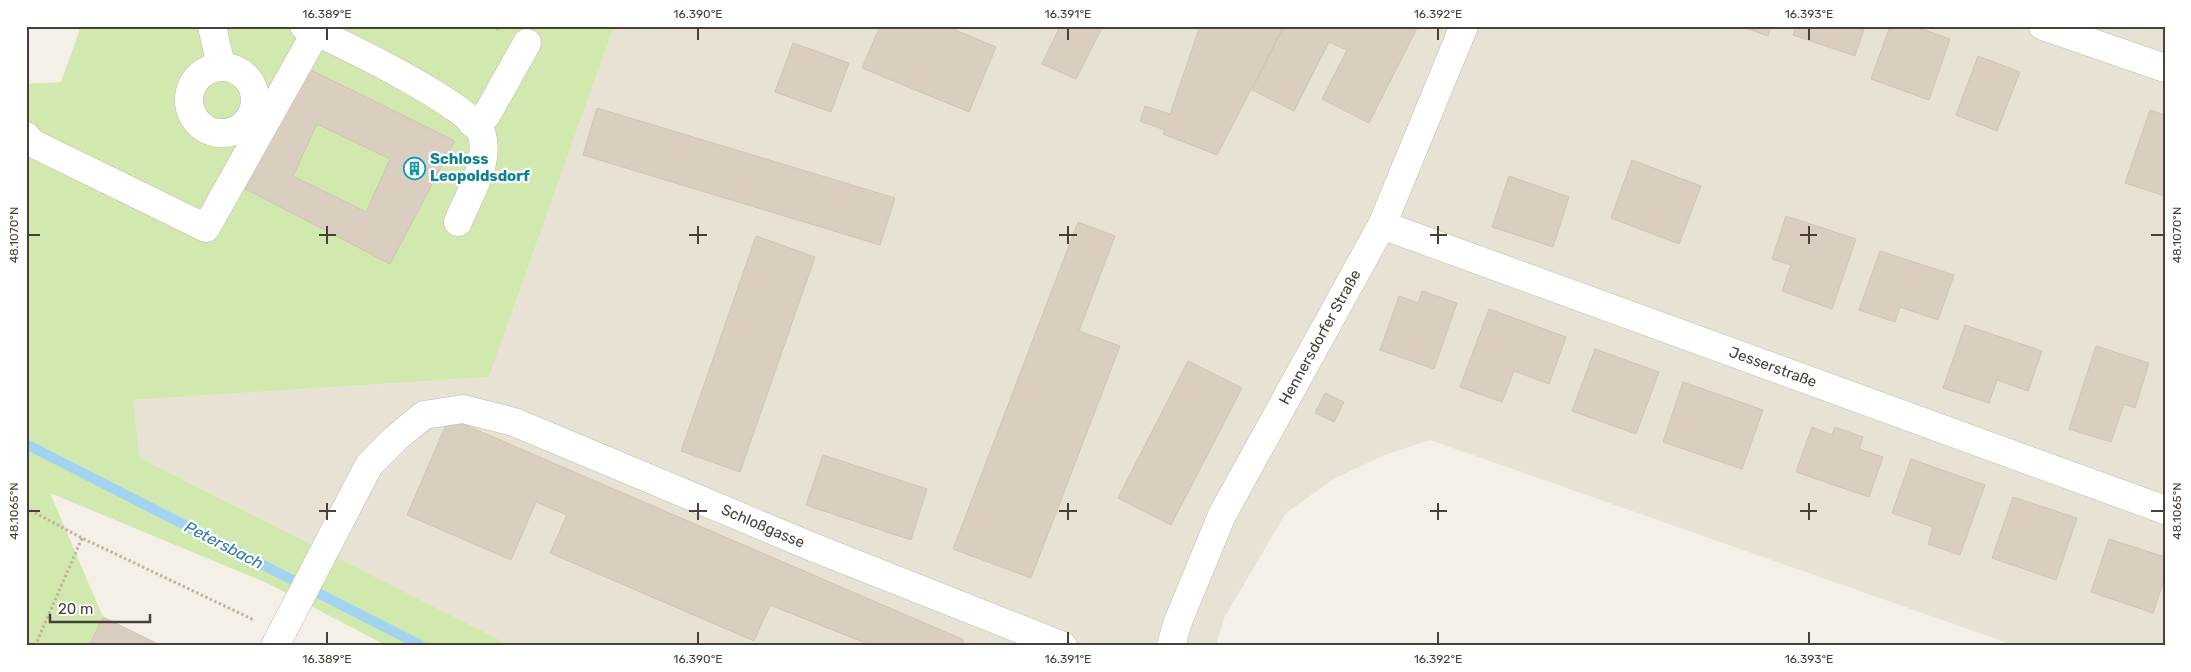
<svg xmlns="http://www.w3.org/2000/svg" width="2191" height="672" font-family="Rubik,sans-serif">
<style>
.residential{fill:#e8e2d5}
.green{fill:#d1e9af}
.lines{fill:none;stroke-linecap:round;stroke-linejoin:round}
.stream{stroke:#a2d4f2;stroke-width:10}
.building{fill:#d9cebf;stroke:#d1c3af;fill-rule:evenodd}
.minor-casing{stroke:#c3baad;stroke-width:29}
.path{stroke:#c2b39a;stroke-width:3;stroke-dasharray:2.5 2.5;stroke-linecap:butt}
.minor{stroke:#fff;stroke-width:28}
.ticks{fill:none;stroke:#484036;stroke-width:2}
.labels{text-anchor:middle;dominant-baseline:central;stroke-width:4.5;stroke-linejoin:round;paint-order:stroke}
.culture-label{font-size:15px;font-weight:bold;fill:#0d838f;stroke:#fff;text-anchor:start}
.street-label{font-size:15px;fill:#484036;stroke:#fff}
.water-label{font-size:16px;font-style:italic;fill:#2a7baf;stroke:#fff}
.neatline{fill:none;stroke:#484036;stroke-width:2}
.ticks-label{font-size:12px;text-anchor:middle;fill:#484036}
</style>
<rect width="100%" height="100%" fill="#f4f0e7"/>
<path class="residential" d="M614,26H2165V646H2016L1430,440L1385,455L1335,478L1286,513L1224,618L1216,646H512L140,458L133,400L489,377Z"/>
<path class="green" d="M81,26H614L489,377L133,400L140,458L512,646H387L269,584L50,493L103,617L89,646H26V84L61,82Z"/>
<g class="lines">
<path class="stream" d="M26,444L422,646"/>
</g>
<path class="building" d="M880,26H946L996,47L969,112L862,68Z
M1060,26H1103L1076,79L1042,64Z
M1200,26H1284L1217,155L1163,134L1165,130L1140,121L1145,106L1170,114Z
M1284,26H1418L1369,123L1322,99L1347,50L1329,42L1294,111L1252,90Z
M1740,26H1771L1768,36Z
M1796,26H1865L1855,56L1793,35Z
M1890,26H1914L1950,39L1929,100L1871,79Z
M793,43L849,63L831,112L775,92Z
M1978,56L2020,72L1997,131L1956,115Z
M303,66L455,141L390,264L242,187ZM317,124L390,159L366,212L293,176Z
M597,108L895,198L880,245L583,155Z
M2150,110L2165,115V196L2125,183Z
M1632,160L1701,186L1679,244L1611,218Z
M1509,176L1569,197L1553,247L1492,227Z
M1786,216L1856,239L1832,309L1782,291L1791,265L1772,259Z
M1078,222L1115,236L1079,331L1120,346L1031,578L953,549Z
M756,236L815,257L740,472L681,451Z
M1880,251L1954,275L1938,320L1900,307L1895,322L1859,310Z
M1422,291L1457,303L1434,369L1380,350L1399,296L1418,303Z
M1489,309L1566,337L1549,384L1514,371L1502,402L1460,387Z
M1965,325L2042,351L2028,391L1997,380L1989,403L1943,388Z
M2096,346L2149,363L2135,408L2124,404L2111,442L2069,429Z
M1595,349L1659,372L1636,434L1572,411Z
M1188,361L1242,388L1171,525L1118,498Z
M1683,382L1763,410L1742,469L1663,442Z
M1325,393L1344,402L1334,422L1315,413Z
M449,418L964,640L961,646H867L868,644L770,605L754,641L550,553L567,515L536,502L511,560L407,515Z
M1812,427L1832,435L1835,427L1863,437L1859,449L1883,457L1869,497L1796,472Z
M823,455L927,489L911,540L806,505Z
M1911,459L1985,485L1960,555L1928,544L1933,527L1892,513Z
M2013,497L2077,518L2056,580L1992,558Z
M2109,539L2165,557V577L2153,613L2091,592Z
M103,617L162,646H89Z"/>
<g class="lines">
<defs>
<path id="minor" d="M212,26L221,66
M304,26C336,41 473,105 482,135C490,164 468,196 458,222
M2043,26L2165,68
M189 100a33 33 0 1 1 66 0a33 33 0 1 1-66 0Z
M472,123L486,116L527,43
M26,136L32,143L206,228L316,32
M1382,225L2165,510
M275,646L369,465L396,438L424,415L463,409L514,422L815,548L1063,646
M1171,646L1177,624L1222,515L1382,225L1464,26"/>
</defs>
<use href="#minor" class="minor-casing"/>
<path class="path" d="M492,26L500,30
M26,508L82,538L254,620
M35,646L82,538"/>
<use href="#minor" class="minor"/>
</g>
<path class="ticks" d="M327,28V40M698,28V40M1068,28V40M1438,28V40M1809,28V40M327,226V244M698,226V244M1068,226V244M1438,226V244M1809,226V244M28,235H40M319,235H336M689,235H707M1059,235H1077M1430,235H1447M1800,235H1817M2151,235H2164M327,503V520M698,503V520M1068,503V520M1438,503V520M1809,503V520M28,511H40M319,511H336M689,511H707M1059,511H1077M1430,511H1447M1800,511H1817M2151,511H2164M327,632V644M698,632V644M1068,632V644M1438,632V644M1809,632V644"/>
<defs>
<symbol id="building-ring" viewBox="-11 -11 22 22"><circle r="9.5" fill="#fff" stroke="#0f9aa8" stroke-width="1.5"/><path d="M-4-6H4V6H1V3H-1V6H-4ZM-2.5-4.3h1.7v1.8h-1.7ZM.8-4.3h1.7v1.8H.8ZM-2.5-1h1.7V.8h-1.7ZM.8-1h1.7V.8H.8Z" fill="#0f9aa8"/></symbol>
</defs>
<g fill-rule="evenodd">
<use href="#building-ring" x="402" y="156" width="25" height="25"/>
</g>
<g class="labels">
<g class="culture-label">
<text x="430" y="159">Schloss<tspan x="430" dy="17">Leopoldsdorf</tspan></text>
</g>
<g class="street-label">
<text transform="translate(1320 337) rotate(-61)">Hennersdorfer Straße</text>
<text transform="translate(1773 367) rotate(20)">Jesserstraße</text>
<text transform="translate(763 526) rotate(23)">Schloßgasse</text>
</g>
<g class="water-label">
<text transform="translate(224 545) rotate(27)">Petersbach</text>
</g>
</g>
<rect width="2191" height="672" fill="none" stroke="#ffffff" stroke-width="55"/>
<path d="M50 614v8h100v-8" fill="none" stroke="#484036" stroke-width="2.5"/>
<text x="58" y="614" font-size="15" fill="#484036" stroke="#ffffff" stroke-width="4" paint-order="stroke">20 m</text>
<rect x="28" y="28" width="2136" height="616" class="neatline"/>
<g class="ticks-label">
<text x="327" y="18">16.389°E</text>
<text x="698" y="18">16.390°E</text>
<text x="1068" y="18">16.391°E</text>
<text x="1438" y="18">16.392°E</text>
<text x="1809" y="18">16.393°E</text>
<text transform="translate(14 235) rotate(-90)" y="4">48.1070°N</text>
<text transform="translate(2177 235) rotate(-90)" y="4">48.1070°N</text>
<text transform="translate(14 511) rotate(-90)" y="4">48.1065°N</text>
<text transform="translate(2177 511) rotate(-90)" y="4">48.1065°N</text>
<text x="327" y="663">16.389°E</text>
<text x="698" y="663">16.390°E</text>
<text x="1068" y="663">16.391°E</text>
<text x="1438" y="663">16.392°E</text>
<text x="1809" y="663">16.393°E</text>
</g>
</svg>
